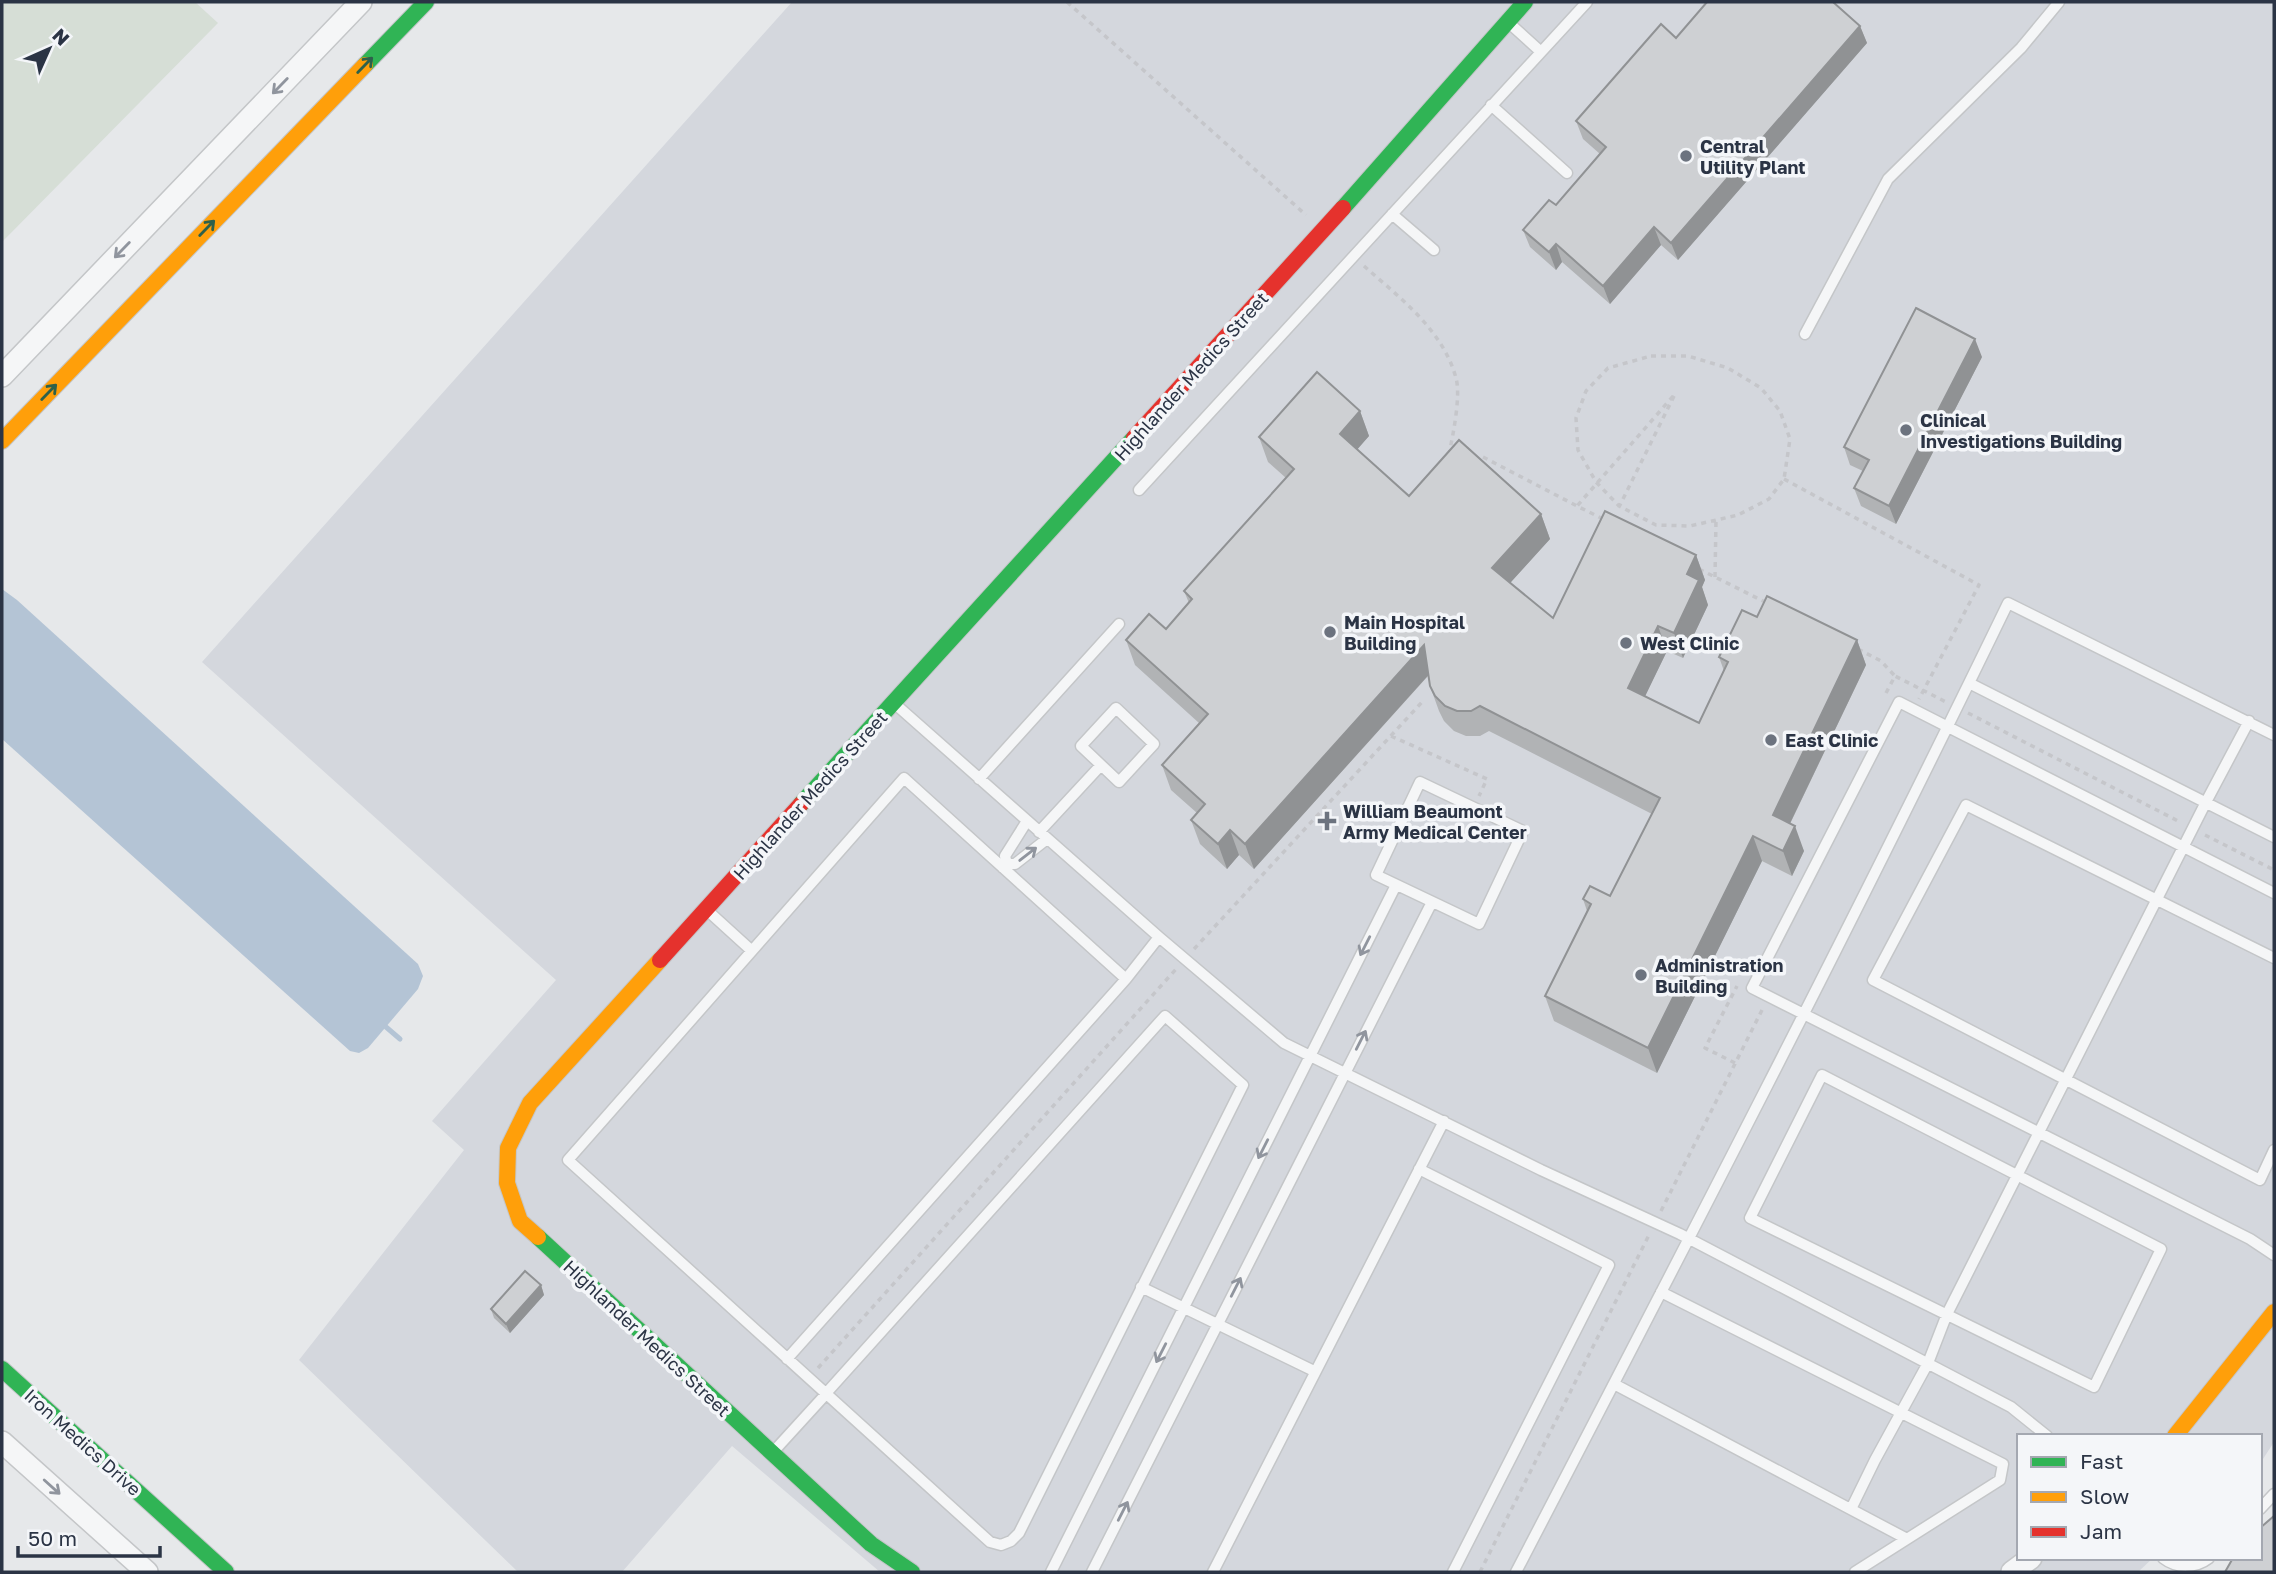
<svg xmlns="http://www.w3.org/2000/svg" width="2276" height="1574" font-family="'Golos Text',sans-serif">
<style>
.built{fill:#d4d7dd}
.green{fill:#d6ded6}
.water{fill:#b4c4d5}
.lines{fill:none;stroke-linecap:round;stroke-linejoin:round}
.stream{stroke:#b4c4d5;stroke-width:5}
.lane-casing{stroke:#c4c6c8;stroke-width:13}
.street-casing{stroke:#c4c6c8;stroke-width:24}
.fast-casing{stroke:#c4c6c8;stroke-width:18}
.slow-casing{stroke:#c4c6c8;stroke-width:18}
.jam-casing{stroke:#c4c6c8;stroke-width:18}
.path{stroke:#c5c6ca;stroke-width:3.5;stroke-dasharray:5 5;stroke-linecap:butt}
.lane{stroke:#f5f6f7;stroke-width:10}
.street{stroke:#f5f6f7;stroke-width:21}
.fast{stroke:#30b455;stroke-width:16}
.slow{stroke:#ff9f0a;stroke-width:16}
.jam{stroke:#e5322d;stroke-width:16}
.wall{fill:#b1b3b5}
.shaded-wall{fill:#909294}
.building{fill:#ced0d3;stroke:#909294;stroke-width:2}
.oneway{stroke:#2d614b}
.oneway2{stroke:#90959e}
.poi-dot{fill:#6c737f;stroke:#f4f6f9;stroke-width:2.5}
.labels{text-anchor:middle;dominant-baseline:central;stroke-width:7;stroke-linejoin:round;paint-order:stroke}
.poi-label{font-size:18px;font-weight:bold;fill:#2b3445;stroke:#f4f6f9;text-anchor:start}
.street-label{font-size:18px;fill:#2b3445;stroke:#f4f6f9}
</style>
<rect width="100%" height="100%" fill="#e6e8ea"/>
<path class="built" d="M792,2H2274V1442L2263,1459L2260,1462V1436H2019V1558H2153L2138,1572H880L732,1446L622,1572H518L299,1360L464,1150L432,1121L556,980L202,662Z"/>
<path class="green" d="M2,2H195L218,23L2,242Z"/>
<path class="water" d="M2,589L17,600L418,964L423,976L418,989L368,1048L359,1053L350,1051L2,739Z"/>
<g class="lines">
<path class="stream" d="M386,1027L400,1039"/>
<defs>
<path id="lane" d="M1508,22L1540,51
M1491,105L1567,173
M1392,214L1434,250
M1805,334L1888,179L2021,48L2059,2
M1139,490L1587,2
M1969,683L2274,837
M894,703L1159,937L1284,1043L1541,1170L1680,1234L2011,1407L2047,1436
M1116,708L1154,744L1119,782L1081,746Z
M979,779L1119,624
M1420,782L1523,831L1479,924L1376,875Z
M1039,832L1101,765
M1007,864H1015L1047,839
M1003,868L1007,864L1005,856L1027,821
M2274,893L1899,702L1752,988L2250,1239L2274,1255
M708,911L752,951
M2274,958L1966,805L1873,980L2260,1180L2274,1150
M1822,1075L2161,1249L2094,1387L1750,1218Z
M1419,1169L1609,1265L1453,1572
M1141,1287L1314,1371
M1661,1292L2003,1464L2000,1480L1855,1572
M787,1359L1126,979
M1614,1384L1907,1539
M774,1451L826,1394L829,1390L1165,1016L1243,1085L1019,1533L1011,1541L1001,1545L990,1542L568,1160L904,778L1126,979L1159,937
M1851,1509L1875,1460L1928,1363L1947,1314L2206,802L2249,721
M2260,1509L2274,1494
M2163,1558C2177,1569 2196,1568 2209,1558
M1051,1572L1396,885
M1092,1572L1432,902
M1213,1572L1444,1121
M1516,1572C1683,1251 1850,929 2008,603L2274,735"/>
<path id="street" d="M2,376L361,2
M2,1442L147,1572
M2012,1572L2031,1558"/>
<path id="fast" d="M365,65L426,2
M1343,208L1525,2
M801,804L1134,438
M538,1237L871,1544L912,1572
M2,1369L226,1572"/>
<path id="slow" d="M2,441L365,65
M538,1237L520,1221L507,1183L508,1148L530,1103L660,960
M2175,1436L2274,1312"/>
<path id="jam" d="M1134,438L1343,208
M660,960L801,804"/>
</defs>
<use href="#lane" class="lane-casing"/>
<use href="#street" class="street-casing"/>
<use href="#fast" class="fast-casing"/>
<use href="#slow" class="slow-casing"/>
<use href="#jam" class="jam-casing"/>
<path class="path" d="M1067,2L1306,215
M1364,266C1400,298 1443,330 1456,378C1461,396 1453,435 1449,454
M1651,356H1688L1728,368L1761,388L1780,411L1790,439L1784,479L1769,499L1738,515L1690,526L1656,525L1619,506L1596,482L1578,450L1576,418L1586,391L1608,368Z
M1483,457L1577,506
M1784,479L1979,585L1919,699
M1603,519L1577,506L1675,394L1620,505
M1699,569L1767,603
M1715,577L1716,520
M1858,649L1881,661L1894,675
M1886,693L1895,676L1946,702
M1968,713L2180,822
M1391,736L1487,779L1479,796
M2205,835L2274,870
M1194,949L1423,701
M1735,1063L1705,1048L1737,986
M1661,1211L1763,1008
M818,1368L1177,968
M1480,1572L1650,1233"/>
<use href="#lane" class="lane"/>
<use href="#street" class="street"/>
<use href="#fast" class="fast"/>
<use href="#slow" class="slow"/>
<use href="#jam" class="jam"/>
</g>
<path class="wall" d="M1860,26L1867,43L1678,260L1661,245L1610,304L1562,262L1556,270L1530,247L1523,230L1556,205L1600,154L1583,139L1576,121L1676,38Z
M1982,357L1896,524L1861,506L1854,488L1863,471L1850,465L1844,447Z
M1360,411L1369,436L1357,449L1409,496L1541,514L1550,539L1510,583L1553,618L1696,555L1705,580L1702,587L1708,605L1683,658L1667,651L1645,696L1699,723L1724,671L1719,657L1757,617L1857,640L1866,665L1790,824L1804,851L1792,876L1762,861L1657,1073L1554,1021L1545,996L1587,911L1583,899L1610,896L1652,814L1489,731L1480,736H1466L1454,731L1444,721L1439,711L1430,686L1428,676L1254,869L1239,855L1227,869L1200,844L1191,820L1197,813L1171,790L1162,765L1199,723L1135,665L1126,640L1166,629L1189,603L1184,591L1286,478L1268,462L1259,437Z
M541,1285L544,1295L510,1333L494,1318L491,1309Z"/>
<path class="shaded-wall" d="M1860,26L1867,43L1678,260L1671,243Z
M1654,227L1661,245L1610,304L1603,286Z
M1556,244L1562,262L1556,270L1549,252Z
M1975,339L1982,357L1896,524L1889,506Z
M1360,411L1369,436L1349,459L1340,434Z
M1541,514L1550,539L1501,593L1492,568Z
M1696,555L1705,580L1702,587L1708,605L1683,658L1674,633L1687,574Z
M1658,626L1667,651L1637,713L1628,688Z
M1857,640L1866,665L1782,840L1773,815Z
M1424,645L1433,670L1254,869L1245,844Z
M1795,826L1804,851L1792,876L1783,851Z
M1230,830L1239,855L1227,869L1218,844Z
M1753,836L1762,861L1657,1073L1648,1048Z
M541,1285L544,1295L510,1333L506,1324Z"/>
<path class="building" d="M1707,2H1833L1860,26L1671,243L1654,227L1603,286L1556,244L1549,252L1523,230L1549,200L1556,205L1606,147L1576,121L1661,24L1676,38Z
M1916,308L1975,339L1889,506L1854,488L1869,460L1844,447Z
M1317,372L1360,411L1340,434L1409,496L1459,440L1541,514L1492,568L1553,618L1605,511L1696,555L1687,574L1699,580L1674,633L1658,626L1628,688L1699,723L1728,662L1719,657L1742,610L1757,617L1767,596L1857,640L1773,815L1795,826L1783,851L1753,836L1648,1048L1545,996L1591,904L1583,899L1590,886L1610,896L1660,798L1480,706L1471,711H1457L1445,706L1435,696L1430,686L1424,645L1245,844L1230,830L1218,844L1191,820L1205,804L1162,765L1208,714L1126,640L1149,614L1166,629L1192,599L1184,591L1294,469L1259,437Z
M525,1271L541,1285L506,1324L491,1309Z
M2274,1516V1572H2225L2233,1558H2260V1528Z"/>
<defs><path id="oneway-shaft" d="M-6 0H5M1.5-3L5.5 0L1.5 3" fill="none" stroke-width="1.6" stroke-linecap="round" stroke-linejoin="round" transform="scale(1.75)"/></defs>
<g class="oneway">
<use href="#oneway-shaft" transform="translate(365 65) rotate(-46)"/>
<use href="#oneway-shaft" transform="translate(207 228) rotate(-46)"/>
<use href="#oneway-shaft" transform="translate(49 392) rotate(-46)"/>
</g>
<g class="oneway2">
<use href="#oneway-shaft" transform="translate(280 86) rotate(134)"/>
<use href="#oneway-shaft" transform="translate(122 250) rotate(134)"/>
<use href="#oneway-shaft" transform="translate(1028 854) rotate(-38)"/>
<use href="#oneway-shaft" transform="translate(1365 946) rotate(117)"/>
<use href="#oneway-shaft" transform="translate(1361 1040) rotate(-63)"/>
<use href="#oneway-shaft" transform="translate(1263 1149) rotate(117)"/>
<use href="#oneway-shaft" transform="translate(1236 1287) rotate(-63)"/>
<use href="#oneway-shaft" transform="translate(1161 1353) rotate(117)"/>
<use href="#oneway-shaft" transform="translate(52 1487) rotate(42)"/>
<use href="#oneway-shaft" transform="translate(1123 1511) rotate(-63)"/>
</g>
<g class="poi-dot">
<circle cx="1686" cy="156" r="7"/>
<circle cx="1906" cy="430" r="7"/>
<circle cx="1330" cy="632" r="7"/>
<circle cx="1626" cy="643" r="7"/>
<circle cx="1771" cy="740" r="7"/>
<path d="M1323.5 810.5h7v7h7v7h-7v7h-7v-7h-7v-7h7z"/>
<circle cx="1641" cy="975" r="7"/>
</g>
<g class="labels">
<g class="poi-label">
<text x="1700" y="146">Central<tspan x="1700" dy="21">Utility Plant</tspan></text>
<text x="1920" y="420">Clinical<tspan x="1920" dy="21">Investigations Building</tspan></text>
<text x="1344" y="622">Main Hospital<tspan x="1344" dy="21">Building</tspan></text>
<text x="1640" y="643">West Clinic</text>
<text x="1785" y="740">East Clinic</text>
<text x="1343" y="811">William Beaumont<tspan x="1343" dy="21">Army Medical Center</tspan></text>
<text x="1655" y="965">Administration<tspan x="1655" dy="21">Building</tspan></text>
</g>
<g class="street-label">
<text transform="translate(1191 376) rotate(-48)">Highlander Medics Street</text>
<text transform="translate(810 795) rotate(-48)">Highlander Medics Street</text>
<text transform="translate(647 1338) rotate(43)">Highlander Medics Street</text>
<text transform="translate(83 1442) rotate(42)">Iron Medics Drive</text>
</g>
</g>
<rect width="2276" height="1574" fill="none" stroke="#2b3445" stroke-width="7"/>
<rect x="2017" y="1434" width="245" height="126" fill="#f4f6f9" stroke="#a4a8b1" stroke-width="2"/>
<rect x="2031" y="1457" width="35" height="10" fill="#30b455" stroke="#a4a8b1" stroke-width="2"/>
<text x="2080" y="1469" font-size="21" fill="#2b3445">Fast</text>
<rect x="2031" y="1492" width="35" height="10" fill="#ff9f0a" stroke="#a4a8b1" stroke-width="2"/>
<text x="2080" y="1504" font-size="21" fill="#2b3445">Slow</text>
<rect x="2031" y="1527" width="35" height="10" fill="#e5322d" stroke="#a4a8b1" stroke-width="2"/>
<text x="2080" y="1539" font-size="21" fill="#2b3445">Jam</text>
<g transform="translate(49 49) rotate(45)" stroke="#f4f6f9" stroke-width="5" paint-order="stroke">
<path d="M0-5L12 26L0 18L-12 26Z" fill="#2b3445"/>
<text y="-10" font-size="19" font-weight="bold" text-anchor="middle" fill="#2b3445">N</text>
</g>
<path d="M18 1546v10h142v-10" fill="none" stroke="#2b3445" stroke-width="3.5"/>
<text x="28" y="1546" font-size="21" fill="#2b3445" stroke="#f4f6f9" stroke-width="5" paint-order="stroke">50 m</text>
</svg>
